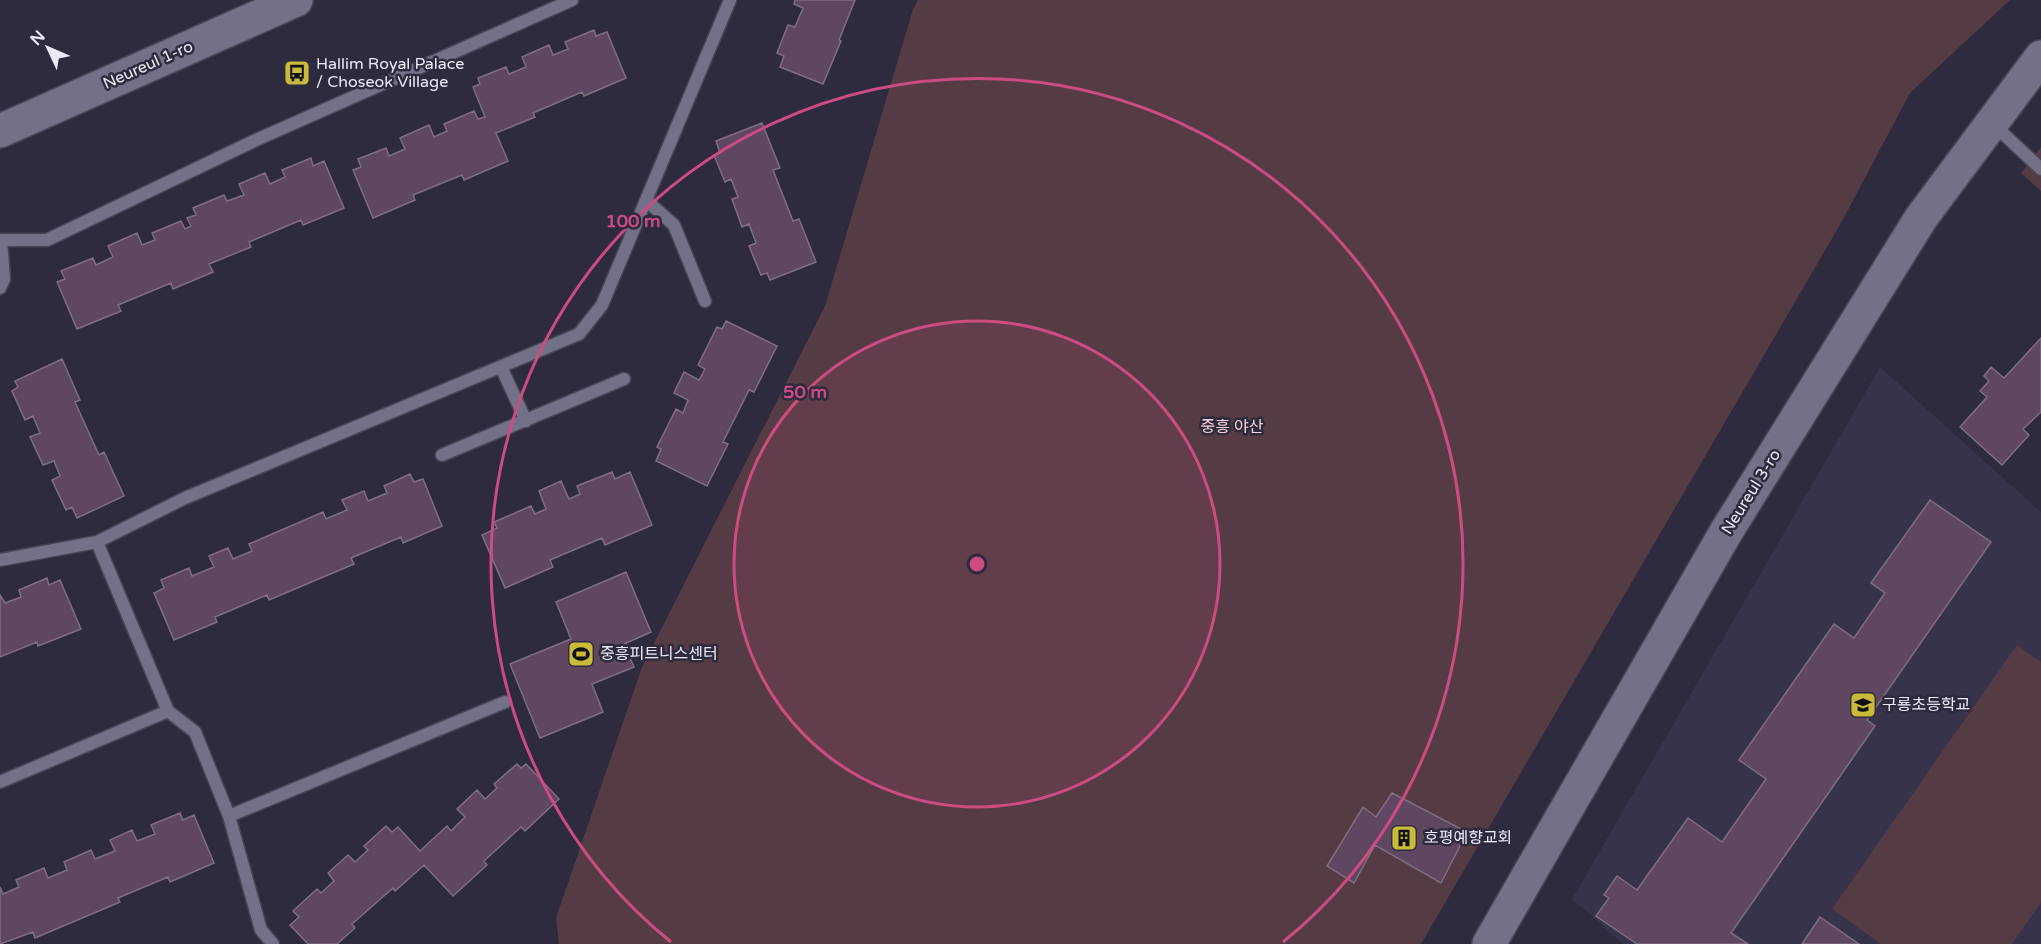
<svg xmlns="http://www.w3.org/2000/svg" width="2041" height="944" font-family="'Varela Round','Noto Sans KR',sans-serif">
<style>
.built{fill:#36334a}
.green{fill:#553c44}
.building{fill:#604761;stroke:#7e6e7f;stroke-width:1.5}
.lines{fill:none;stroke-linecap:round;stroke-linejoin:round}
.lane-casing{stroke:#484656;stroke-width:15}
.secondary-casing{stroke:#484656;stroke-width:36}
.lane{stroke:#737187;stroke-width:12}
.secondary{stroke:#737187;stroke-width:33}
.ring{fill:none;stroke:#cc4c82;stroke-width:3}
.labels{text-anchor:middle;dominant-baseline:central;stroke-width:5;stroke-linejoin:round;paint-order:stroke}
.poi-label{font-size:16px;fill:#eae9f6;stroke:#2d2b3d;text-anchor:start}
.street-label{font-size:16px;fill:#eae9f6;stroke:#2d2b3d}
.park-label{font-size:16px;fill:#fbd1dd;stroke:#2d2b3d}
.centre{fill:#cc4c82;stroke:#2d2b3d;stroke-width:3}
.ring-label{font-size:18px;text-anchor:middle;font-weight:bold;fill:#cc4c82;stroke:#2d2b3d;stroke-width:5;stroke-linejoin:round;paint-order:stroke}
</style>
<rect width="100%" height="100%" fill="#2d2b3d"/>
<path class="built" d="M1880,367L2041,512V944H1623L1572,899Z"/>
<path class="green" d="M918,0H2010L1910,93L1841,223L1421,944H559L556,918L642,667L825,306L913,9Z
M2041,147V191L2021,173Z
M2017,645L2041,662V902L2012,944H1881L1832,909Z"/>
<path class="building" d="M795,0H855L839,40L841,41L823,84L780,67L784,56L777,53L788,25L795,27L803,8L794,4Z
M594,30L596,36L607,32L626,78L584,96L582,92L533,113L535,117L496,133L508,161L464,180L462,175L413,195L415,200L373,218L353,170L361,167L358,159L386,148L389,156L405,149L400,138L429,125L434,137L447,131L444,124L474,111L478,119L485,117L473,87L480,84L478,78L506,67L509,74L526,67L522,57L549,45L553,55L568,49L565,42Z
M762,123L780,168L773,170L793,221L799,219L816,262L770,280L767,273L761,275L749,246L756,243L749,224L742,227L732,199L738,197L731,179L725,182L714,155L720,153L716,141Z
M311,158L313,166L324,161L344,208L303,225L301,220L249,242L251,247L209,264L213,272L173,289L171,283L118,305L121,311L77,329L57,282L65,279L61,271L93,258L96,265L113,257L108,246L137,233L142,245L155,240L152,233L181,221L185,229L191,226L187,218L196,215L193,208L224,195L227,201L244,195L239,184L265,173L270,184L285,177L282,170Z
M726,321L777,346L754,392L749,390L723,442L728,444L707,486L656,461L661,449L657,447L676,409L683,413L688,400L674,393L684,372L699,380L705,369L698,365L717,327L722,329Z
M2041,338V412L2023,429L2029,435L2002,465L1960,427L1987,397L1980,391L1989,381L1984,376L1991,367L2004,378Z
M62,359L80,400L75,402L99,455L104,452L124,496L77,518L72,507L66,510L52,480L60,476L54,461L43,465L30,437L40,433L33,416L25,420L12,391L18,387L15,381Z
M612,472L615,479L630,472L652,525L605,545L602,538L550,560L553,567L505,588L482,535L497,528L494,522L531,506L535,514L546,509L539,491L561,481L569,499L580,494L577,486Z
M410,474L414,482L423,479L442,526L403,543L401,537L351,558L354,564L269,600L267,595L215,617L217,622L174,640L154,593L164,588L161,580L189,568L192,576L214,567L209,556L228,548L233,559L252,551L249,544L323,512L326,519L347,510L342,500L364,491L368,501L387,493L384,486Z
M1930,500L1991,542L1867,720L1875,726L1731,933L1748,944H1637L1596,916L1609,898L1604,895L1617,876L1637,890L1688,818L1722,842L1766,779L1739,760L1834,624L1854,638L1885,593L1871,583Z
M626,572L651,632L624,644L634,667L592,684L603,712L540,738L510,664L571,639L556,602Z
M47,578L49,585L60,580L81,629L38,646L37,642L0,657V595L5,603L21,597L19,590Z
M517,764L521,768L526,764L559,799L525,831L521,827L484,861L487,865L453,896L424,865L395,891L393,888L352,924L355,928L337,944H308L290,925L299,917L293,911L317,889L321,893L334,881L328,873L348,855L355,862L368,850L364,846L386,826L392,832L398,827L420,851L447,826L451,831L465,817L457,809L477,790L485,799L497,788L494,784Z
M1392,793L1467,832L1441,883L1375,845L1354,883L1327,866L1363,807L1376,817Z
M180,813L183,820L194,815L214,863L170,882L168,877L118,898L120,902L35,938L33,932L0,944V887L3,894L19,887L16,880L44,868L48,878L67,870L64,862L91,850L95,859L115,851L110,840L132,830L137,841L155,834L151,825Z
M1820,917L1859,944H1802Z"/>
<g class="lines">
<defs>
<path id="lane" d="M1994,125L2041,169
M647,201L674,225L705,301
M0,240H47L256,140L572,0
M0,288L4,279L1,240
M501,367L526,421
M442,455L624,379
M97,542L185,498L579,334L602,305L730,0
M0,560L97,542L168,711L0,782
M168,711L195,732L229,816L261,930L273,944
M229,816L505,702"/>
<path id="secondary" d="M0,131L296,0
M1489,944L1726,532L1921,218L2041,57"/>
</defs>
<use href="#lane" class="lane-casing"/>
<use href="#secondary" class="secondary-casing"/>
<use href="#lane" class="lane"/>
<use href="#secondary" class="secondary"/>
</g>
<circle cx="977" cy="564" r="243" fill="#cc4c82" fill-opacity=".12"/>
<g class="ring">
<circle cx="977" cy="564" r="243"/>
<path d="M671 942A486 486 0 1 1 1283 942"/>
</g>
<defs>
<symbol id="bus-square" viewBox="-11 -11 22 22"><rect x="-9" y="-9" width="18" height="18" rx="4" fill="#caba3a" stroke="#2d2b3d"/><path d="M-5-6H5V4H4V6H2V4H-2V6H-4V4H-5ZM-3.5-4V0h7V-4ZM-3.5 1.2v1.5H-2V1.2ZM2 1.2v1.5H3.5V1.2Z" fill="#111"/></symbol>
<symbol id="stadium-square" viewBox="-11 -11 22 22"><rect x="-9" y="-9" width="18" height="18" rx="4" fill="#caba3a" stroke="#2d2b3d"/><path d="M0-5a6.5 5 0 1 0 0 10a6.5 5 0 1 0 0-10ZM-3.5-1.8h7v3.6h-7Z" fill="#111"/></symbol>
<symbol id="school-square" viewBox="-11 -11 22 22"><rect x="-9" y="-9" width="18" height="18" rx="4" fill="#caba3a" stroke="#2d2b3d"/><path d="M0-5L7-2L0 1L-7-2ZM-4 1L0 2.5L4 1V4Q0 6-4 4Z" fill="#111"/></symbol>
<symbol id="building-square" viewBox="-11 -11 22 22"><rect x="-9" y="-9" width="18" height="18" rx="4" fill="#caba3a" stroke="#2d2b3d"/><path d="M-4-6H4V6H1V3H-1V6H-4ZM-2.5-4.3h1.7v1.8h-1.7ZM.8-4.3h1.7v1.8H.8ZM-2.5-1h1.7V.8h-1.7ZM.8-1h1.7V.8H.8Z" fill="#111"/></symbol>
</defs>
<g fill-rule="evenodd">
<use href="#bus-square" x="282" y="58" width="30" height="30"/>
<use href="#stadium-square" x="566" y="639" width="30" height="30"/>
<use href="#school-square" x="1848" y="690" width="30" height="30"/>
<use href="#building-square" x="1389" y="823" width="30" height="30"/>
</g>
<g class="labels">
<g class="poi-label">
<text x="316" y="64">Hallim Royal Palace<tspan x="316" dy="18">/ Choseok Village</tspan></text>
<text x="600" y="654">중흥피트니스센터</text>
<text x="1882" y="705">구룡초등학교</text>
<text x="1424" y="838">호평예향교회</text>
</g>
<g class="street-label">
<text transform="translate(148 65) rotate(-24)">Neureul 1-ro</text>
<text transform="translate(1751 492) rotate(-58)">Neureul 3-ro</text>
</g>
<g class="park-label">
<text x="1232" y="427">중흥 야산</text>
</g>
</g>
<circle cx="977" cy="564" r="9" class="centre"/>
<g class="ring-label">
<text x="633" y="227">100 m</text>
<text x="805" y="398">50 m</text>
</g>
<g transform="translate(48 48) rotate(314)" stroke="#2d2b3d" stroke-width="4.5" paint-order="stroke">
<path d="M0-4.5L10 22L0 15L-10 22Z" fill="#eae9f6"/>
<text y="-9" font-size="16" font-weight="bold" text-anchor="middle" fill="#eae9f6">N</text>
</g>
</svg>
